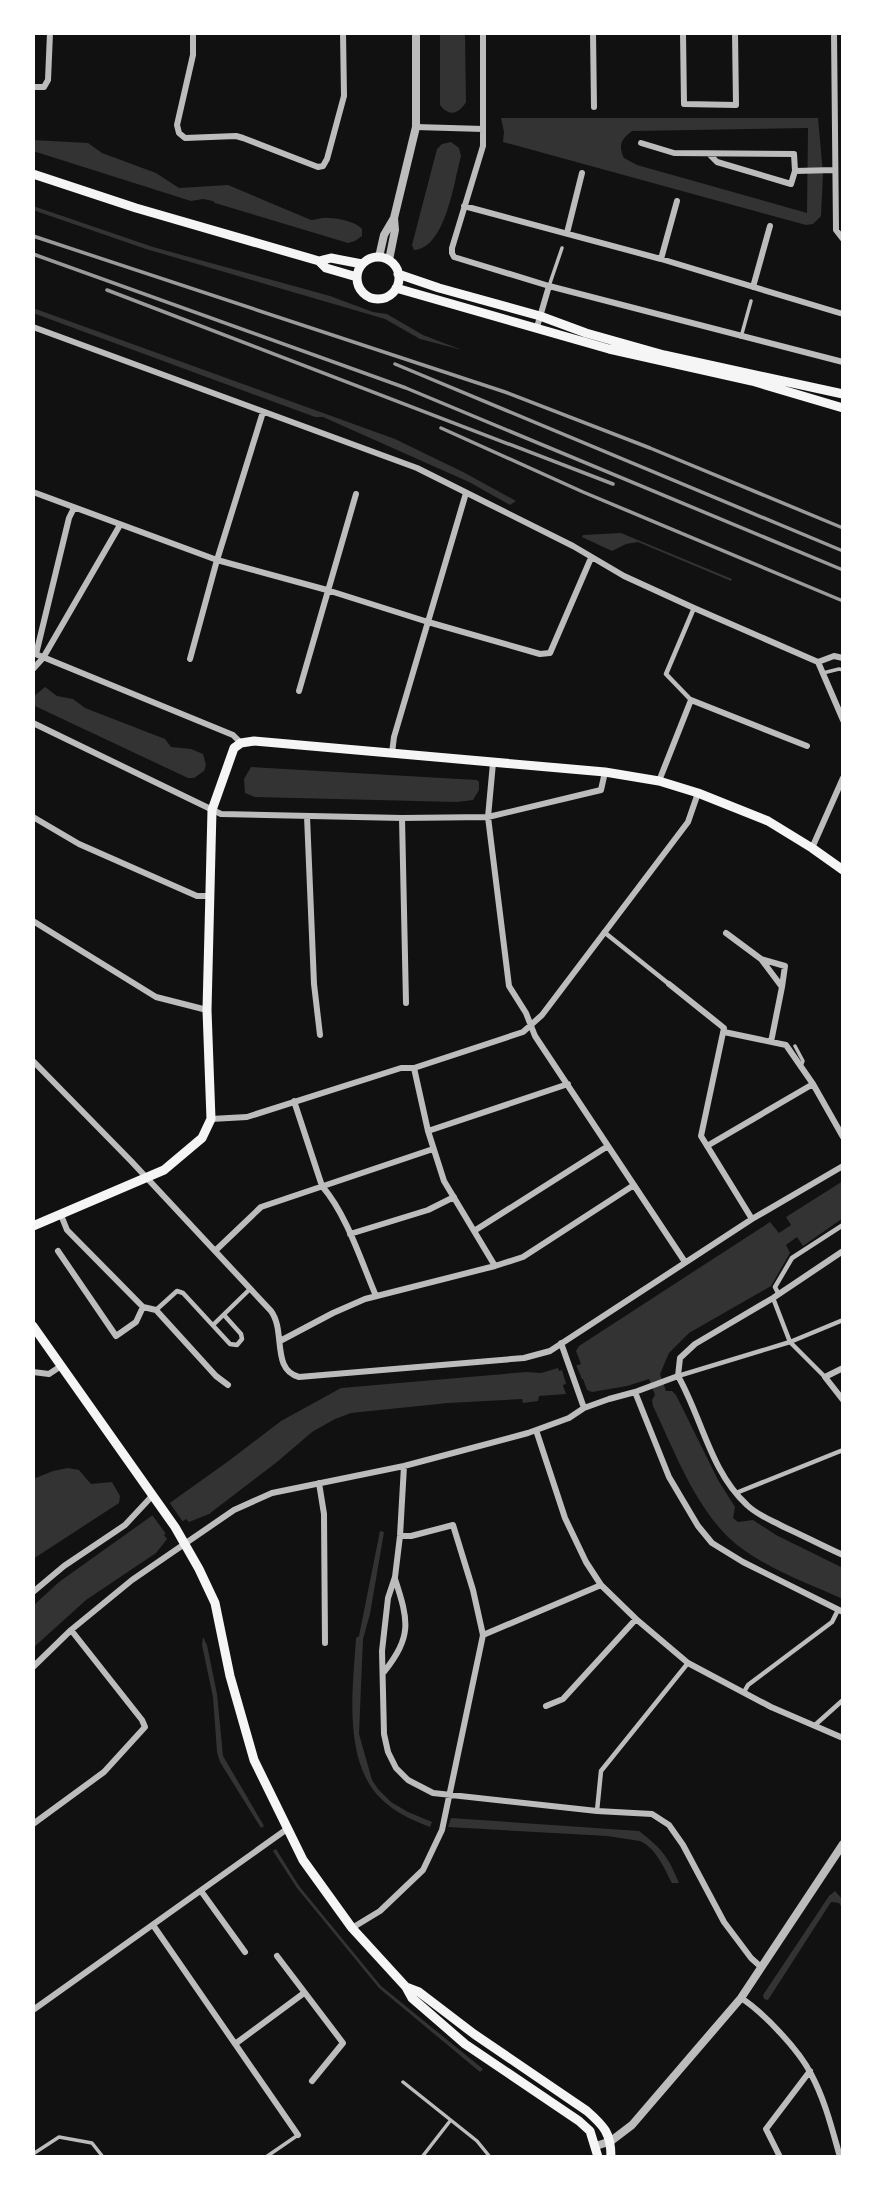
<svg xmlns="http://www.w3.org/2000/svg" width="876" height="2190" font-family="'Titillium Web',sans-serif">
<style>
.water{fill:#333;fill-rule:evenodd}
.pier{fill:#111}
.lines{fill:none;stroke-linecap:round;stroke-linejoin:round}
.service{stroke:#bcbcbc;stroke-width:3.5}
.pedestrian{stroke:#bcbcbc;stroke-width:4.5}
.minor{stroke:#bcbcbc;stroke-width:6}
.tertiary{stroke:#bcbcbc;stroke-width:8}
.secondary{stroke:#f5f5f5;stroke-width:9}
.rail{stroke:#9a9a9a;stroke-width:3.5}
</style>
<rect width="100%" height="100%" fill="#111"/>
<path class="water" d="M440,33H465L466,102C459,114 449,117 440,105Z
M501,118H818L823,173L821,216L813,224L806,225L503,142L504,132ZM808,128L807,213L637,165L624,158C618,146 621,139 632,131Z
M33,140L88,143L102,153L156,173L179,188L228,185L311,220C318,220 322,217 329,218C339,218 356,222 362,229V236L355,241L348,243L215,203L213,201L203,199L191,201L33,151Z
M451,142L459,148L461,156C454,181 446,248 414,250L412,245L437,149L442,144Z
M33,206L153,247L330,296L373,312L387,314L423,335L462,350L420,339L385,319L146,249L33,210Z
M33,308L395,439L465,473L516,501L510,505L469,482L323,417H315L33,313Z
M621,533L732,579L731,581L638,542L626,544L612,551L582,537L583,535Z
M45,687L57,696L73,699L85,708L165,739L171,747L191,749L203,754L206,765L204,771L194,778H188L35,706L33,697Z
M251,767L477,780L479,782V790L473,800L457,802L255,797L245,793L244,779Z
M843,1181V1218L803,1246L797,1237L786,1245L790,1253L771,1286L689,1333L669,1353L660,1374L666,1391H672L676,1395L718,1480L735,1507L733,1518L738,1522L753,1520L776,1535L843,1568V1599C805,1582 759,1566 728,1537C693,1502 674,1450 653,1406L652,1400L655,1395L649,1379L627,1386L592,1392L587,1390L583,1379L563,1385L566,1394L539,1396L538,1401L523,1403L522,1399L448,1403L351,1413L335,1419L312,1432L277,1462L209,1514L189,1522L186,1519L166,1533L164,1535L167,1539L156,1553L86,1600L33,1648V1606L59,1582L230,1460L281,1421L341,1388L526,1372L541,1373L558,1368L559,1371L581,1364L576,1351L579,1346L770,1222L779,1233L791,1225L786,1217Z
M68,1468L79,1470L91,1484L112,1482L120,1496L119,1503L33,1559V1479L53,1471Z
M380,1531L384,1532L370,1614L363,1639L359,1734L372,1780L378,1789L391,1802L408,1812L432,1822L430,1827C415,1821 400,1815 387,1804C341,1768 353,1689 356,1638L359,1636Z
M203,1637L207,1645L217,1694L223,1756L264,1826L261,1828L220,1762L217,1752L213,1697L202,1645Z
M451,1818L639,1831C662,1849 668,1856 679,1883H672C664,1868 656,1848 640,1841L607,1836L448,1827Z
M276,1849L299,1886L381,1986L483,2069L480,2072L379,1988L297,1888L273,1851Z
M835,1891L843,1900V1909L839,1903L831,1902L768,2000L764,1999L763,1995L829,1896Z"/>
<path class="pier" d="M576,1365L585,1386L582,1387L581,1383L567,1388L569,1392H566L563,1386L566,1384L562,1370Z
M169,1498L171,1500L169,1502L183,1522L166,1534L150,1512Z"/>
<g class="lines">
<path class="service" d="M549,286L562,248
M741,337L751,301
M823,673L839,669L843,670
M795,1046L803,1061L801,1066
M403,2082L477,2141L490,2157
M33,2154L59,2137L92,2143L103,2157
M266,2157L298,2135
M422,2157L450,2121"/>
<path class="pedestrian" d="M691,700L666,674L694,608
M604,932L669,984
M778,1293L775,1287L792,1258L843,1225
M773,1298L790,1342L825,1377
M156,1310L177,1291L183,1293L230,1344L237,1345L242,1339L241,1334L224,1315
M213,1325L250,1289
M678,1376L790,1342L843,1320
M736,1493L843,1450
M744,1692L748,1685L832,1622L838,1610
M815,1725L843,1700
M597,1811L601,1771L688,1663"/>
<path class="minor" d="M193,33V55L177,125L179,133L185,138L236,136L243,138L318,167L323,166L327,159L344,96L343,33
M483,33V146L452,248V253L454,257L549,286L843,362
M593,33L594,107
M683,33L684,104L736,105L735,33
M834,33L836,230L843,239
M33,87H44L48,80L50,33
M416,127L483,129
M641,143L674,153L794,154L795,171
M710,155L717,162L791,184L795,171L834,170
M464,206L661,259L843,314
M567,233L582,173
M661,259L677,201
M753,287L770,226
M33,327L417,468L573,546L624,576L694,608L818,662L843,720
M537,327L549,286
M33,492L217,560L327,590L428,622L540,654L550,653L591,558
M33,653L233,735L241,743
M36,654L69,518L74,508
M190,659L217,560L263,412
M818,662L834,656L843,658
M33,669L43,658L120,525
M299,691L356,494
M33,723L221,814L402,818L488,817L601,790L605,772
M392,753L394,737L466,493
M493,763L488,817L509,986L526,1013L535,1036L685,1262
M659,781L691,700L807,746
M307,816L314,984L320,1035
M33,817L79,844L197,896H209
M402,818L406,1003
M812,848L843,778
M33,921L156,997L207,1010
M726,933L761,959L782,987L771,1042
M761,959L785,966L782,987
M669,984L724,1028L701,1136L752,1219
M724,1032L786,1045L813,1084
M33,1061L131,1161L271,1311C286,1331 271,1370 299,1377L524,1358L550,1351L752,1219L843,1166
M414,1068L428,1131L444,1181L495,1266
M294,1101L322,1186C347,1215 361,1261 376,1296
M211,1119L247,1117L401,1068H414L523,1032L542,1015L688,822L698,793
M428,1131L568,1084
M707,1146L813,1084L843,1137
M61,1215L67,1230L143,1307
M474,1231L608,1146
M350,1234L428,1210L454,1197
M58,1251L116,1336L136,1322L143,1307
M215,1251L261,1207L433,1149
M843,1251L773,1298L695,1344L680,1358L678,1376C702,1418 710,1471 747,1505C757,1515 771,1520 784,1527C804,1536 823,1546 843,1555
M143,1307L156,1310L216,1376L228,1385
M280,1341L333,1313L365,1299L495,1266L523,1257L634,1185
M561,1343L584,1408
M843,1368L825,1377L843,1400
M33,1372L49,1374L61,1366
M635,1392L669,1477L698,1526L712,1543L743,1562L843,1612
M536,1430L565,1518L586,1562L601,1585L636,1619L688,1663L771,1707L843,1738
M404,1466L400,1536L395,1577L388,1598L382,1651L384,1734L388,1752L396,1768L408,1780L433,1793L597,1811L652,1814L669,1825L683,1845L724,1922L751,1958L761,1967
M319,1483L324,1514L325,1643
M33,1592L64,1566L125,1525L153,1495
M483,1635L601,1585
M33,1667L71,1630L132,1580L234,1510L272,1493L404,1466L528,1433L569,1418L584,1408L609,1399L635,1392L678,1376
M384,1672C412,1636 409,1622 395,1579
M546,1706L563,1699L636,1619
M33,1824L104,1772L145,1727L142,1720L71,1630
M201,1891L245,1952
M153,1925L298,2135
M352,1928L380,1911L423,1870L442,1830L483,1635L473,1590L453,1525L411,1536H400
M277,1956L343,2043L312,2081
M741,1998C763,2012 799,2050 811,2074C825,2100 832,2129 840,2157
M33,2010L287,1829
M235,2044L304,1993
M780,2157L766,2129L810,2071"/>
<path class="tertiary" d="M379,257L384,235L394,218
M389,260L395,230L394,218L416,127V33
M596,2146L611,2141L632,2125L741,1998L843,1844"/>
<path class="secondary" d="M33,174L136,208L319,261L326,268L357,277
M357 278a21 21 0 1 1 42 0a21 21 0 1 1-42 0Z
M319,261L331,258L362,264
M398,274L439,288L540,316L586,333L664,355L843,394
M396,288L609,349L752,381L843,408
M33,1226L164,1170L202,1138L211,1119L207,1010L212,810L234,748L241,743L254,741L605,772L659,781L698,793L768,821L812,848L843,870
M33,1326L175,1527L199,1569L215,1603L230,1676L254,1760L303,1860L352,1928L406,1987L412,1998L465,2044L579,2121L590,2131L598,2157
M406,1987L419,1992L474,2034L587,2111C604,2126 611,2133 611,2157"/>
<path class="rail" d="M33,236L505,392L650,448L843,528
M33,254L406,388L843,570
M107,290L613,484
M395,364L843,551
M441,428L583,492L843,601"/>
</g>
<rect width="876" height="2190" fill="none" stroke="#ffffff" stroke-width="70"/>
</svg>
